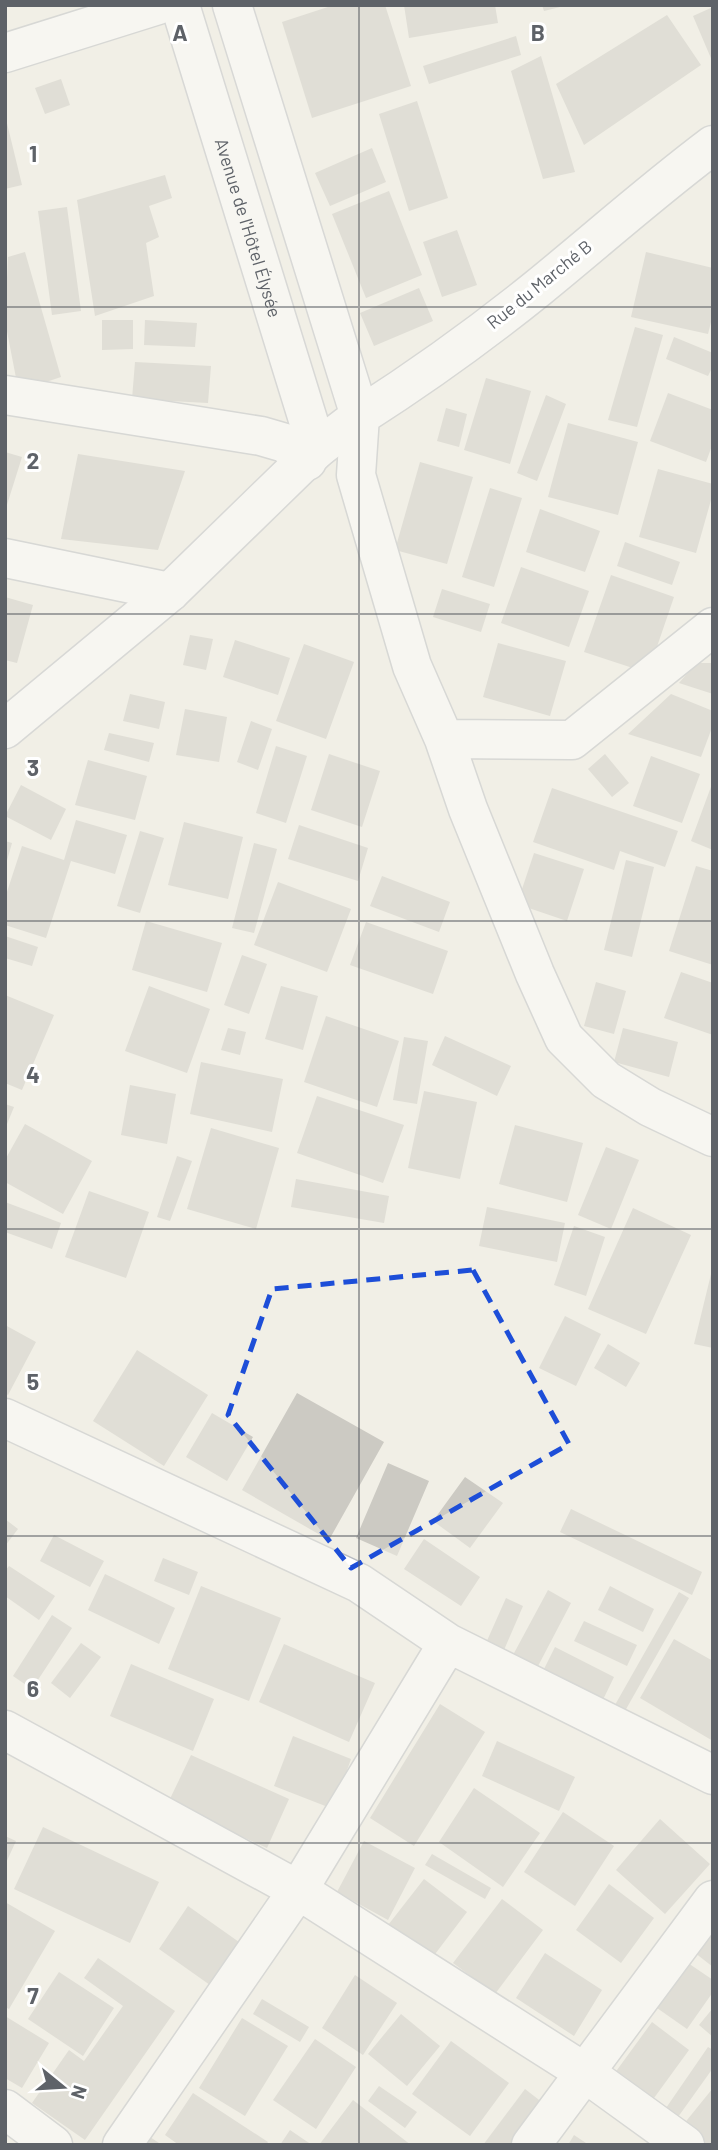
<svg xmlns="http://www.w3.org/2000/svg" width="718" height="2150" font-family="Barlow,sans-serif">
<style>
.building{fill:#cccac3}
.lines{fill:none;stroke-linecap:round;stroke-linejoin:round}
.street-casing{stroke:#b9bcc1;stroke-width:41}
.secondary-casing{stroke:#babdc3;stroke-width:41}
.street{stroke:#fff;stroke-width:38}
.secondary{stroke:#fff;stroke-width:38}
.marked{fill:none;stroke:#1d4ed8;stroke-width:5;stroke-dasharray:14 9;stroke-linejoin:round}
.grid{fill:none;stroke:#5e6268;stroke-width:2;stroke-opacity:0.55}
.labels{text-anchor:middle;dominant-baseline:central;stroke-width:6;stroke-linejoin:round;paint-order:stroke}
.street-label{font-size:18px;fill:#5e6268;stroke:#fff}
.grid-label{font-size:23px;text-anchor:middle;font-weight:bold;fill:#5e6268;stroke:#fff;stroke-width:6;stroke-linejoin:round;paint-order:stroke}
</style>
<rect width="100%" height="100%" fill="#f1efe6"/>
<path class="building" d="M334,5H385L411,86L312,118L282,22Z
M404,5H495L498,23L409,38Z
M542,5H564V6L544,11Z
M713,7V63L693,16Z
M667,15L701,65L584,145L556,84Z
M516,36L521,55L429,84L423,66Z
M541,56L575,172L543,179L511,71Z
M61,79L70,105L45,114L35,88Z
M417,101L448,198L409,211L379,114Z
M5,115L22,185L5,189Z
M372,148L386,182L330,206L315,173Z
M165,175L172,198L149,206L159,237L146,243L154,296L95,316L77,200Z
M389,191L422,275L366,298L332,214Z
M67,207L81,311L52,315L38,211Z
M457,230L477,285L442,297L423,242Z
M25,252L61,377L40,384L17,383L5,321L8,257Z
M646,252L713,268V314L708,334L631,317Z
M419,288L433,321L374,346L360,313Z
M102,320H133V349L102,350Z
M145,320L197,323L195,347L144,345Z
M635,327L663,335L637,427L608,420Z
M674,337L713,353V366L708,376L666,359Z
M135,362L211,366L208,403L132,399Z
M486,378L531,391L510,464L464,450Z
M668,393L713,410V443L706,462L650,441Z
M546,395L566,404L537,481L517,473Z
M446,408L467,414L459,447L437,441Z
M568,423L638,442L618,515L548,497Z
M5,452L22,457L6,508H5Z
M78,454L185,471L158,550L61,539Z
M420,462L473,477L447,564L395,550Z
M658,469L713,484V493L696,553L639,537Z
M490,488L522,498L494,587L462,577Z
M540,509L600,531L585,572L526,552Z
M625,542L680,562L672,585L617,566Z
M521,567L589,591L569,647L501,623Z
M611,575L674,597L648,673L584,652Z
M442,589L490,604L481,632L433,617Z
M5,597L33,605L17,663L5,660Z
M190,635L213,639L206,670L183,665Z
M235,640L290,658L278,695L223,677Z
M498,643L566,661L550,716L483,697Z
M304,644L354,662L326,739L276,721Z
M696,663H713V694L679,683Z
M130,694L165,702L159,729L123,721Z
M671,694L713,711V725L701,757L628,734Z
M185,709L227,717L219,762L176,755Z
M251,721L272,729L258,770L237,762Z
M109,733L154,743L149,762L104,750Z
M276,746L307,756L286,823L256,813Z
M329,754L380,771L362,827L311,810Z
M605,754L629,783L612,797L588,769Z
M651,756L700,774L682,823L633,806Z
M88,760L147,776L135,820L75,805Z
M712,784H713V850L691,841Z
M21,785L66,809L51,840L5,816Z
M552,788L678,831L665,867L620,851L614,870L533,842Z
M76,820L127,835L115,874L71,861L46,938L5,925V898L22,846L64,860Z
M184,822L243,837L228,899L168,885Z
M299,825L368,848L358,881L288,859Z
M140,831L164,838L140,913L117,906Z
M5,841L12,843L6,864H5Z
M254,843L277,849L254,933L232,928Z
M534,853L584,869L567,921L517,904Z
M626,860L654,867L632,957L604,950Z
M696,866L713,871V965L669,951Z
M382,876L450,902L439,932L370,906Z
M278,882L351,909L327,972L254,945Z
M146,921L222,943L207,992L132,970Z
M366,922L448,951L433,994L350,965Z
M5,936L38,947L32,966L5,958Z
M242,955L267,964L249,1014L224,1005Z
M681,972L713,983V1035L664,1018Z
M596,982L626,991L614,1034L584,1026Z
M149,986L210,1009L187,1073L125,1051Z
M281,986L318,996L303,1050L265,1039Z
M5,995L54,1015L22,1090L5,1083Z
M326,1016L399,1041L377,1107L304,1082Z
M228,1028L246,1032L240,1055L221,1050Z
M623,1028L678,1042L669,1077L614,1062Z
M445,1036L511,1066L497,1096L432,1065Z
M404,1037L428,1041L417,1104L393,1100Z
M201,1062L283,1079L272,1132L190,1114Z
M130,1085L176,1094L167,1144L121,1135Z
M424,1091L477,1102L460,1179L408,1168Z
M317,1096L404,1125L383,1183L297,1153Z
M5,1104L14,1107L5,1129Z
M25,1124L92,1161L63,1214L5,1182V1160Z
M515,1125L583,1143L567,1202L499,1184Z
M211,1128L279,1148L256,1229L187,1209Z
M606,1147L639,1160L611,1229L578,1215Z
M177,1156L192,1161L170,1221L157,1217Z
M296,1179L389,1196L384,1223L291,1207Z
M89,1191L149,1212L126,1278L65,1257Z
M5,1202L61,1223L52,1249L5,1232Z
M487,1207L565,1223L557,1262L479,1246Z
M633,1208L691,1235L646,1334L588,1309Z
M574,1226L605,1237L586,1296L554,1285Z
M712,1270H713V1348L694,1344Z
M565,1316L601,1334L576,1386L539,1368Z
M5,1325L36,1342L8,1395L5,1393Z
M608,1344L640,1363L626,1387L594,1368Z
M137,1350L208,1395L164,1466L93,1421Z
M297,1393L384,1442L329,1540L242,1490Z
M212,1413L253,1437L227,1481L186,1457Z
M388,1463L429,1481L397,1556L356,1538Z
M465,1477L503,1503L470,1548L433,1521Z
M571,1509L702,1572L692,1595L560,1532Z
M5,1519L18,1529L5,1546Z
M54,1535L104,1561L90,1587L40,1561Z
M424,1539L480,1577L461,1606L404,1569Z
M163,1558L198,1572L189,1595L154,1581Z
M9,1566L55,1596L39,1620L5,1596V1571Z
M105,1574L175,1608L159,1644L88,1610Z
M201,1586L281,1618L249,1701L168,1669Z
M610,1586L654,1609L643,1632L598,1610Z
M548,1590L571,1603L537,1668L513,1655Z
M679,1592L689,1598L621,1718L611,1712Z
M506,1598L523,1606L504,1650L486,1643Z
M52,1615L72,1628L32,1689L13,1676Z
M584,1621L637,1645L627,1666L574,1641Z
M674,1639L713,1661V1741L640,1698Z
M81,1643L101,1657L70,1698L51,1683Z
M284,1644L375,1683L349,1742L259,1702Z
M555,1647L614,1677L598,1710L538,1681Z
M131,1664L214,1699L193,1751L110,1716Z
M440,1704L485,1732L414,1846L370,1818Z
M293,1736L351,1759L333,1809L274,1786Z
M497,1741L575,1777L559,1811L482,1776Z
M191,1755L289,1799L267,1848L168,1803Z
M474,1788L540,1833L503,1887L439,1842Z
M563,1812L614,1846L575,1906L524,1872Z
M660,1819L710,1864L665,1914L616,1870Z
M43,1827L159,1882L130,1943L14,1889Z
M5,1836L16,1841L5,1865Z
M364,1841L415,1868L388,1920L337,1892Z
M432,1854L491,1888L485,1899L425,1865Z
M424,1879L467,1912L429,1962L385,1929Z
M609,1884L654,1918L621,1963L576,1930Z
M502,1899L543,1930L495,1994L453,1963Z
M5,1902L55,1931L9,2009L5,2007Z
M188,1906L239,1942L210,1985L159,1949Z
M713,1919V1967L690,1949Z
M545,1953L602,1990L574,2036L516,1998Z
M98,1958L175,2011L85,2140L32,2103L69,2050L84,2061L123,2006L84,1978Z
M688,1963L713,1980V1992L687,2029L657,2008Z
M59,1972L114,2008L83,2056L28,2019Z
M355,1975L397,2003L363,2055L322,2028Z
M262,1999L309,2027L300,2042L253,2014Z
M713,2008V2037L699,2025Z
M401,2014L440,2046L407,2086L368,2054Z
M5,2016L49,2043L22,2088L5,2078Z
M242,2018L288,2046L245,2116L199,2088Z
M652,2022L689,2050L646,2109L609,2081Z
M315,2039L356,2067L316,2129L273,2100Z
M451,2041L509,2083L470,2136L412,2094Z
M708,2047L713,2050V2068L678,2117L666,2108Z
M379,2086L417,2112L405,2128L368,2101Z
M713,2088V2145H708L683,2125Z
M525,2089L543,2103L512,2145H483Z
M193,2093L268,2142L266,2145H179L165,2135Z
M353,2100L411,2145H319Z
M290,2130L312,2145H280Z
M147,2135L162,2145H142Z
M574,2135L589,2145H568Z"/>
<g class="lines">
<defs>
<path id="street" d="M5,53L158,5
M713,145C653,190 597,240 538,288C481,334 421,377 360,416L356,475L412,666L444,739L468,809L535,974L564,1038L606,1080L650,1107L713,1137
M5,395L261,436L285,443L307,461
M5,558L170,592
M444,739L572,740L713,627
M5,1418L359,1583L448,1643L713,1775
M5,1730L298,1890L584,2072L685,2145
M5,2109L53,2145
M122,2145L298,1890L448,1643
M531,2145L713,1900"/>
<g id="secondary">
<path id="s1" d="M180,5L317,449"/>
<path d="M5,729L170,592L317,449L360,416L232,5"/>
</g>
</defs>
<use href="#street" class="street-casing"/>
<use href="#secondary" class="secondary-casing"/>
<use href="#street" class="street"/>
<use href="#secondary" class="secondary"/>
</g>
<path d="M0 0H718V2150H0ZM473,1270L569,1444L351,1568L228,1415L272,1289Z" fill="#f1efe6" fill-opacity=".55" fill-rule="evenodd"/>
<path class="marked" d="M473,1270L569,1444L351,1568L228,1415L272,1289Z"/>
<path class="grid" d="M359,5V2145M5,307H713M5,614H713M5,921H713M5,1229H713M5,1536H713M5,1843H713"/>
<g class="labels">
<g class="street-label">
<text stroke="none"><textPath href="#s1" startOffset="233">Avenue de l'Hôtel Élysée</textPath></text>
<text transform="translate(539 284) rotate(-39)">Rue du Marché B</text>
</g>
</g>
<g class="grid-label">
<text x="180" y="41">A</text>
<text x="538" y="41">B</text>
<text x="33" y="162">1</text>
<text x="33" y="469">2</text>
<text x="33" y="776">3</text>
<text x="33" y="1083">4</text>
<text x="33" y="1390">5</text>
<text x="33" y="1697">6</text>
<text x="33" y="2004">7</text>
</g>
<rect width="718" height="2150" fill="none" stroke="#5e6268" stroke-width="14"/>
<g transform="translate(63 2087) rotate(108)" stroke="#ffffff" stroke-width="5" paint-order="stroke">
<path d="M0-5L12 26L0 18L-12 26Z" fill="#5e6268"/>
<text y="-10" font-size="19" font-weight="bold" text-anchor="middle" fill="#5e6268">N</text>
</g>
</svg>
